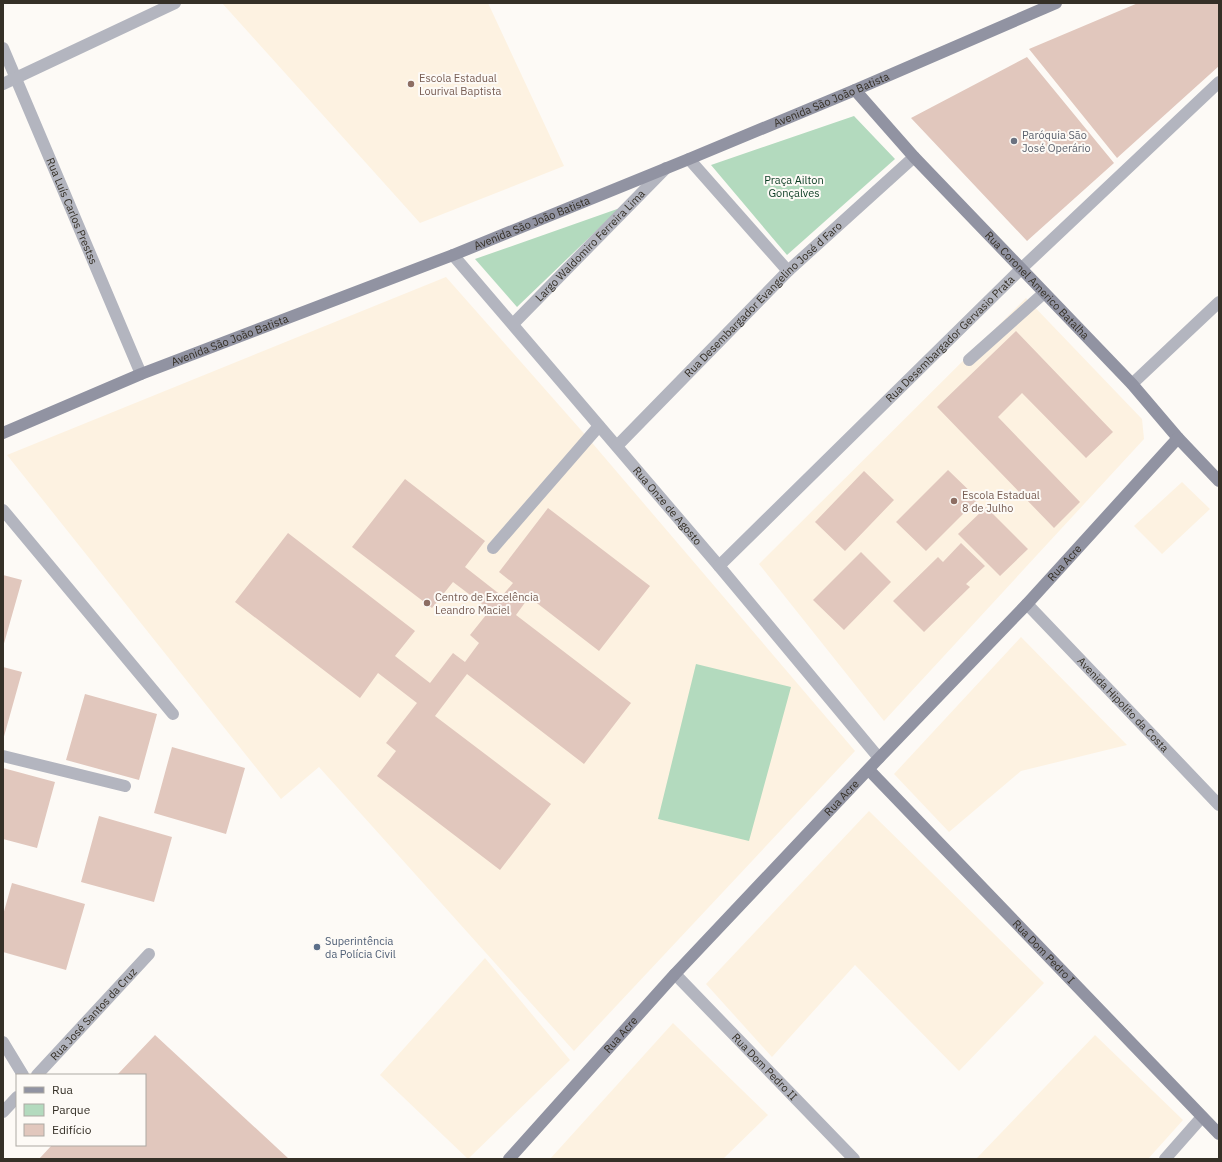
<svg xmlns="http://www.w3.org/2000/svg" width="1222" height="1162" font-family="'IBM Plex Sans',sans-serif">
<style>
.built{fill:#fdf2e1}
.green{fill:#b3dabe}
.building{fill:#e1c7bd}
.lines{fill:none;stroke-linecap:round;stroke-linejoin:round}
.lane{stroke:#b3b5bf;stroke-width:12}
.street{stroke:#b3b5bf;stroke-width:12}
.secondary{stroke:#9193a2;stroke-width:12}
.education-dot{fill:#8d6e63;stroke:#fdfaf6;stroke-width:1.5}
.worship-dot{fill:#6b7280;stroke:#fdfaf6;stroke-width:1.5}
.service-dot{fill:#5c6f8a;stroke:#fdfaf6;stroke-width:1.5}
.labels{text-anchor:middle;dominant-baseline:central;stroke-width:4;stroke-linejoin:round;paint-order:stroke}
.education-label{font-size:11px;fill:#785e54;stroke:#fdfaf6;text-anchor:start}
.street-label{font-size:11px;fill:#353027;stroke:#fdfaf6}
.worship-label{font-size:11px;fill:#5b616d;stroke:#fdfaf6;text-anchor:start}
.park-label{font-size:11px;fill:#083a20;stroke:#fdfaf6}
.service-label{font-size:11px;fill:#4e5e75;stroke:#fdfaf6;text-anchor:start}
</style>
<rect width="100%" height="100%" fill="#fdfaf6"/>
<path class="built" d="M222,3H488L564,166L420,223Z
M446,277L588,438L855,751L574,1051L319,767L281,799L7,455Z
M1026,298L1142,419L1144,439L884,721L759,564Z
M1182,482L1210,509L1162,554L1134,526Z
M1021,637L1127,745L1021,771L949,832L894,774Z
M869,811L1044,983L959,1071L855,965L772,1057L706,984Z
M485,958L570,1060L468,1159L380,1075Z
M673,1023L768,1115L723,1159H550Z
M1095,1035L1183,1120L1148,1159H976Z"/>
<path class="green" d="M854,116L895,159L787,255L711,165Z
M620,208L517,307L475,259Z
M696,664L791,687L749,841L658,819Z"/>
<path class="building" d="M1138,3H1219V66L1117,158L1029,49Z
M1027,57L1114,163L1027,241L911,118Z
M1016,331L1113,432L1086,458L1022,393L998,417L1080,502L1054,528L937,407Z
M948,470L978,499L926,551L896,522Z
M864,471L894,500L845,551L815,522Z
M405,479L485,541L465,567L502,596L513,583L499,572L548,508L650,586L599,651L529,597L516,615L631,703L584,764L467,674L435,716L551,804L500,870L377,776L396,751L386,743L417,703L378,673L360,698L235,602L288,533L415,631L395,656L430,683L453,653L465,662L479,643L470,635L490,610L453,582L432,608L352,547Z
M986,507L1028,549L1000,576L958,534Z
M961,543L985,566L966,584L970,587L924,632L893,601L938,557L943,562Z
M861,552L891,582L844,630L813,600Z
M3,575L22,580L3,647Z
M3,667L22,672L3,740Z
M85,694L157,714L139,780L66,760Z
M172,747L245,768L226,834L154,813Z
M3,768L55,782L37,848L3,839Z
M99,816L172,837L154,902L81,882Z
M12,883L85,904L66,970L3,952V915Z
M155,1035L289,1159H39L52,1145H145V1075H117Z"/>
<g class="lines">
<path class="lane" d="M969,360L1044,293
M3,510L173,714
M493,548L599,426
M3,756L125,786"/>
<g class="street">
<path id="s1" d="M3,48L141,374"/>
<path d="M3,84L175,3"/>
<path d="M689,159L788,271"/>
<path id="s2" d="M453,255L719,566L879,758"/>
<path id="s3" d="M513,324L666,168"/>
<path d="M1132,384L1219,302"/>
<path id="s4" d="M617,446L788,271L914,157"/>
<path id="s5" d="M719,566L1022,268L1219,82"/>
<path id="s6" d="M1027,604L1219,805"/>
<path id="s7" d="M675,974L854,1159"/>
<path d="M3,1042L23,1075"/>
<path id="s8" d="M37,1075L149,954"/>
<path d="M3,1112L17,1097"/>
<path d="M1165,1159L1202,1117"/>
</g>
<g class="secondary">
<path id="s9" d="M855,90L914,157L1132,384L1178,438L1219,481"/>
<path id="s10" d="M3,433L141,374L453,255L689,159L855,90L1056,3"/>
<path id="s11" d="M869,770L1219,1134"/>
<path id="s12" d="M509,1159L675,974L879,758L1027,604L1178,438"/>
</g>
</g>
<g class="education-dot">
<circle cx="411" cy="84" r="4"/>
<circle cx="954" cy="501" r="4"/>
<circle cx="427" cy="603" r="4"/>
</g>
<circle class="worship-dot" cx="1014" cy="141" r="4"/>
<circle class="service-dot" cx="317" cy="947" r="4"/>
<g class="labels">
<g class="education-label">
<text x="419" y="78">Escola Estadual<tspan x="419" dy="13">Lourival Baptista</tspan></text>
<text x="962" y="495">Escola Estadual<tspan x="962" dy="13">8 de Julho</tspan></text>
<text x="435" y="597">Centro de Excelência<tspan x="435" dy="13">Leandro Maciel</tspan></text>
</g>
<g class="street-label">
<text stroke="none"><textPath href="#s10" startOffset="893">Avenida São João Batista</textPath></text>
<text stroke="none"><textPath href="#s1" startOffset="177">Rua Luís Carlos Prestss</textPath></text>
<text stroke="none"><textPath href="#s10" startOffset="569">Avenida São João Batista</textPath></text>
<text stroke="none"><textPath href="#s3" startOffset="110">Largo Waldomiro Ferreira Lima</textPath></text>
<text stroke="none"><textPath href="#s9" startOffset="267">Rua Coronel Americo Batalha</textPath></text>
<text stroke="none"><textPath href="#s4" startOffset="207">Rua Desembargador Evangelino José d Faro</textPath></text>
<text stroke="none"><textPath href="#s5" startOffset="324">Rua Desembargador Gervasio Prata</textPath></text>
<text stroke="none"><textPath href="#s10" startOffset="245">Avenida São João Batista</textPath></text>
<text stroke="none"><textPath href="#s2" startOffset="330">Rua Onze de Agosto</textPath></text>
<text stroke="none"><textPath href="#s12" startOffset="815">Rua Acre</textPath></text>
<text stroke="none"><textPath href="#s6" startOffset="139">Avenida Hipolito da Costa</textPath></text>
<text stroke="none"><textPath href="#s12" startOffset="491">Rua Acre</textPath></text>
<text stroke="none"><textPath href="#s11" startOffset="252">Rua Dom Pedro I</textPath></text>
<text stroke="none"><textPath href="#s8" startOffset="83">Rua José Santos da Cruz</textPath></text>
<text stroke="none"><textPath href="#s12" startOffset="167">Rua Acre</textPath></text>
<text stroke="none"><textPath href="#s7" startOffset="129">Rua Dom Pedro II</textPath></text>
</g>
<g class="worship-label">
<text x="1022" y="135">Paróquia São<tspan x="1022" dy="13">José Operário</tspan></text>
</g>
<g class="park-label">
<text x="794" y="180">Praça Ailton<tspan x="794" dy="13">Gonçalves</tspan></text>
</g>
<g class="service-label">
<text x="325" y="941">Superintência<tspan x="325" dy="13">da Polícia Civil</tspan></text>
</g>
</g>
<rect width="1222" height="1162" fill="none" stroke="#353027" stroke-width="8"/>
<rect x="16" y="1074" width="130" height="72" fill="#fdfaf6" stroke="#ada9a3"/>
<rect x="24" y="1087" width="20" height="6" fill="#9193a2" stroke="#ada9a3"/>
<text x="52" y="1094" font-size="12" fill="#353027">Rua</text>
<rect x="24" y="1104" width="20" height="12" fill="#b3dabe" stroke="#ada9a3"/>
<text x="52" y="1114" font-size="12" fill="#353027">Parque</text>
<rect x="24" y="1124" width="20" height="12" fill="#e1c7bd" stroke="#ada9a3"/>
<text x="52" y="1134" font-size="12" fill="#353027">Edifício</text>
</svg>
